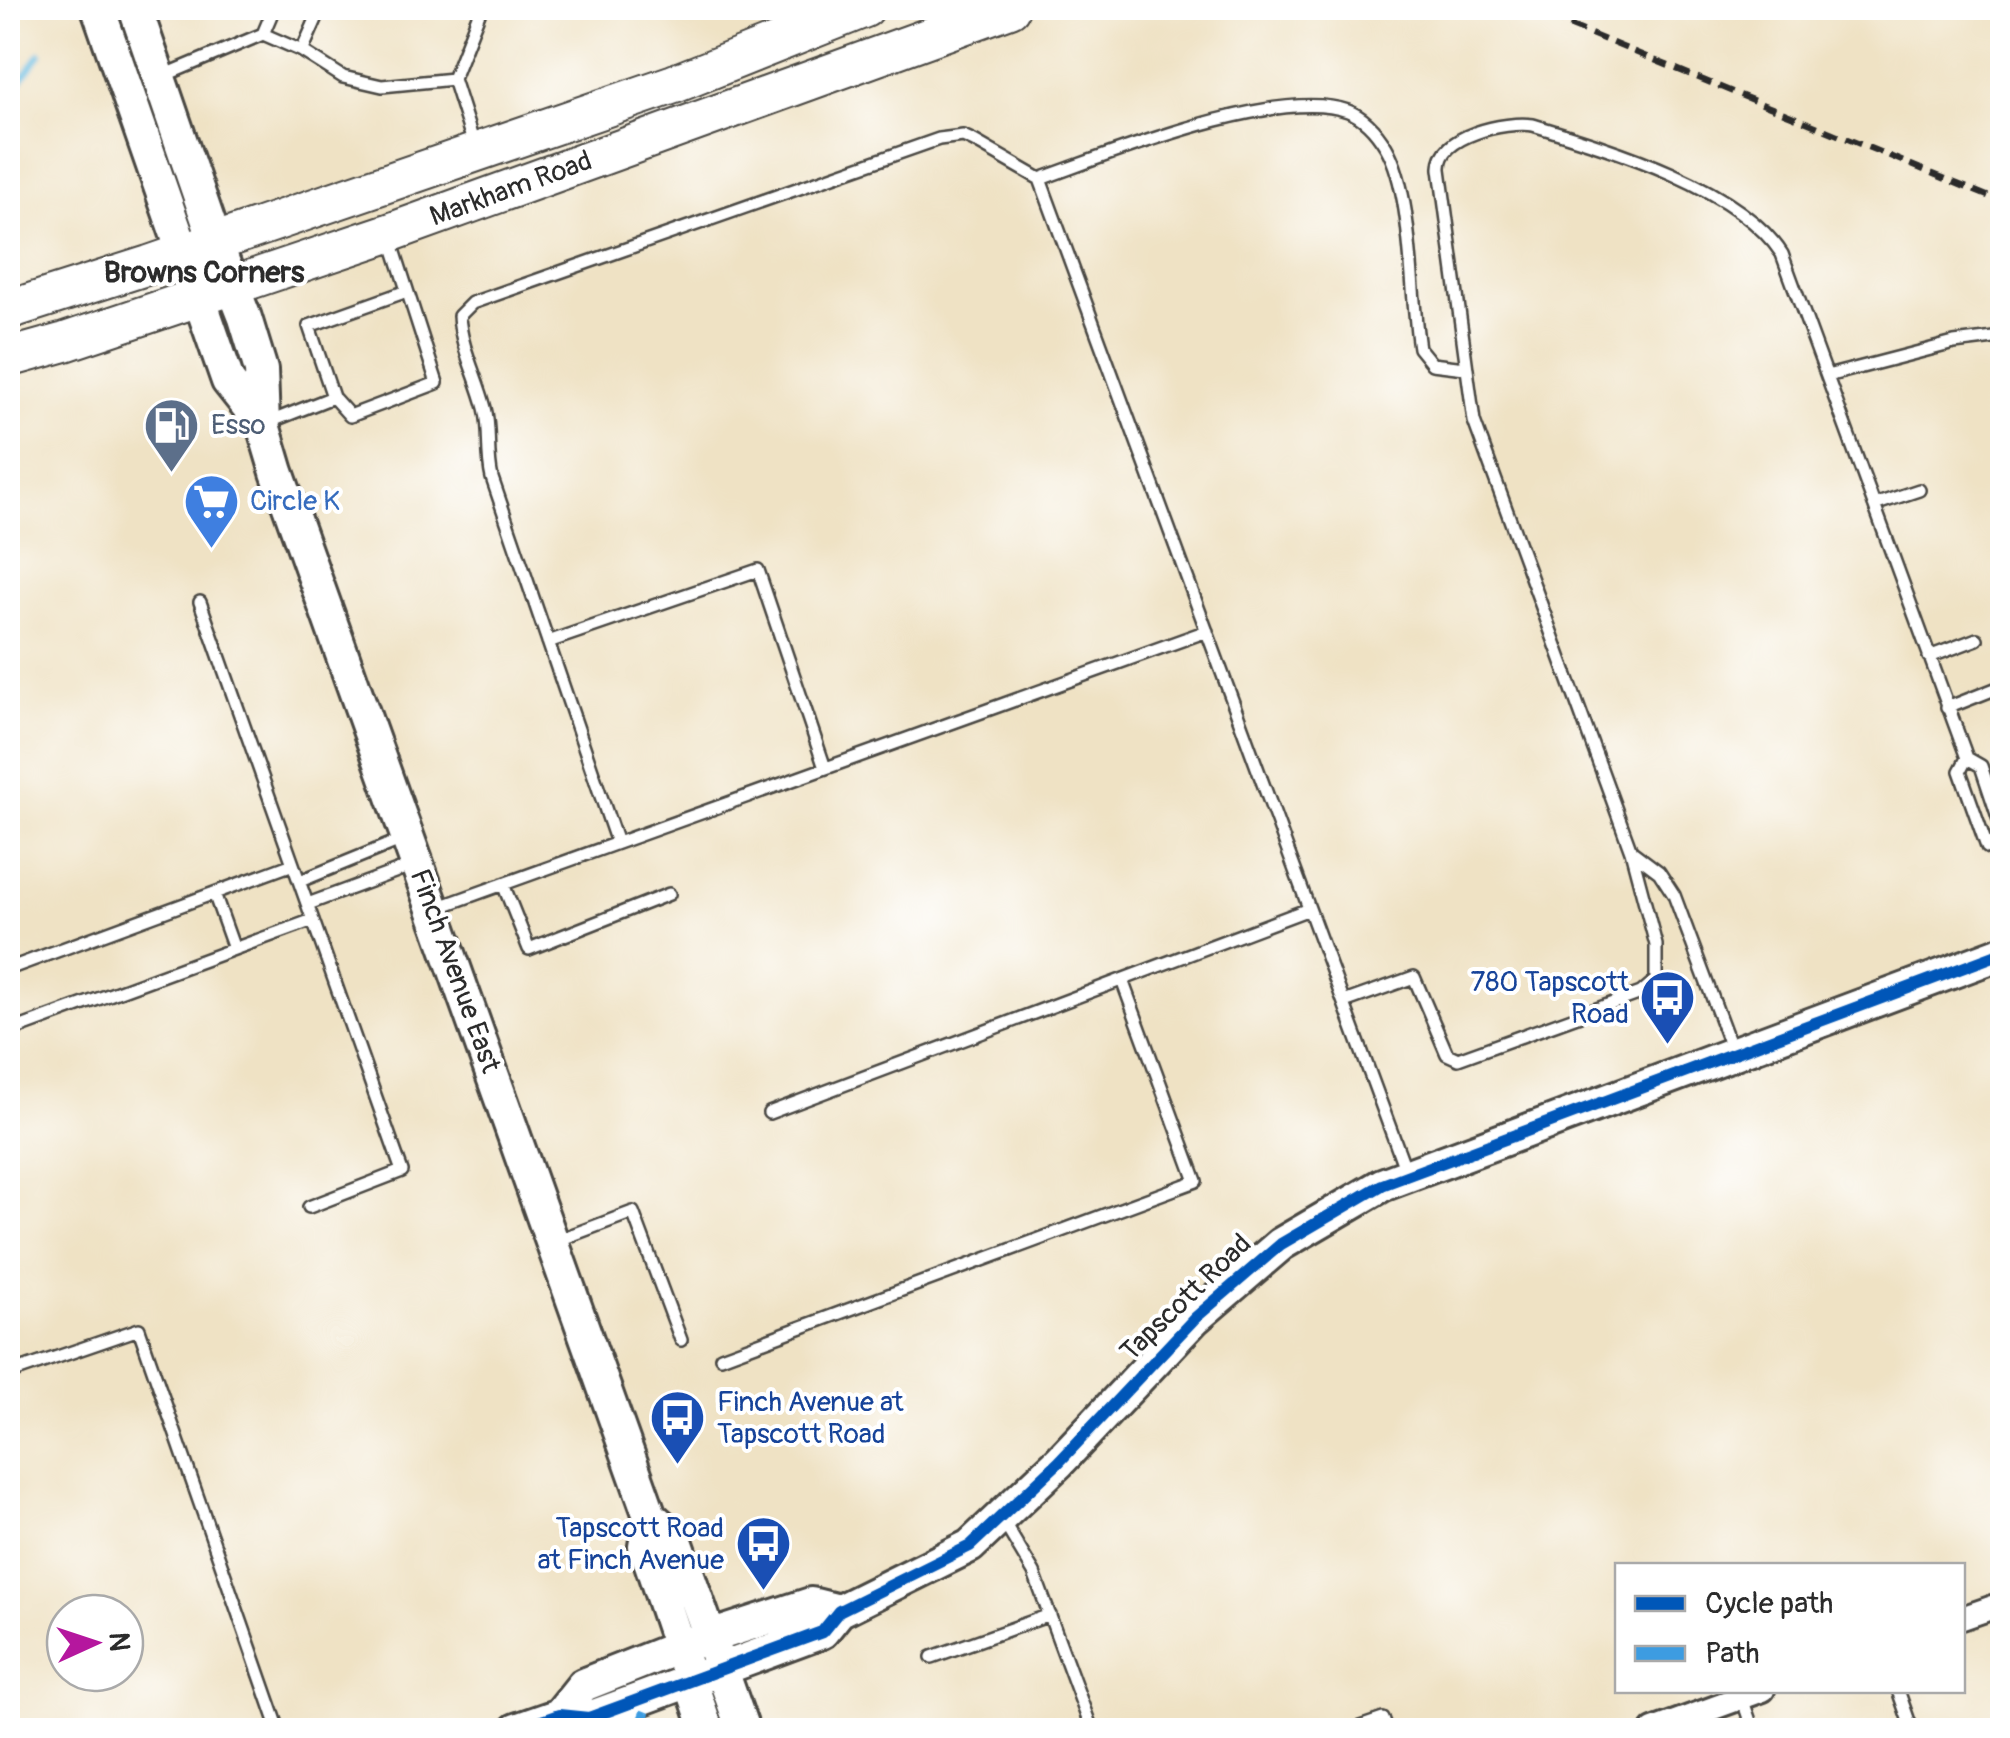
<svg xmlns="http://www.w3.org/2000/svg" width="2010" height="1738" font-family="Pangolin,sans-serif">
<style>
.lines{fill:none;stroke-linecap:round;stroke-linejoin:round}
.stream{stroke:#66bee3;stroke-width:6}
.lane-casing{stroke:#484642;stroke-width:16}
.street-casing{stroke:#484642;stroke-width:28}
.secondary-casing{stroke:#484642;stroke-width:38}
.primary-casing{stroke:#484642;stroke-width:42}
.lane{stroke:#fff;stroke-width:11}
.street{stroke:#fff;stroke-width:22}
.secondary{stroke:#fff;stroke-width:32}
.primary{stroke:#fff;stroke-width:38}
.rail{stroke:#2b2b2b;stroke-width:6;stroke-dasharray:15 8;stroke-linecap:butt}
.quiet{stroke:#3d9ce1;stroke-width:10;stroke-dasharray:20 10;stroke-linecap:butt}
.cycleway-casing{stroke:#fff;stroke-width:19}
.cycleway{stroke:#0057b8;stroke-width:12}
.labels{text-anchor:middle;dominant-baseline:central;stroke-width:8;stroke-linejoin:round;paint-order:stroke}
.street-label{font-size:28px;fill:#2b2b2b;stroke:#fff}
.service-label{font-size:28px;fill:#4e5e75;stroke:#fff;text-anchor:start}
.shop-label{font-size:28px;fill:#366cbe;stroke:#fff;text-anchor:start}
.transit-label{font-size:28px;fill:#164399;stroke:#fff;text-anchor:end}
.neighbourhood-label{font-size:30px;font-weight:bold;fill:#2b2b2b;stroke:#fff}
</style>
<rect width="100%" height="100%" fill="#fff"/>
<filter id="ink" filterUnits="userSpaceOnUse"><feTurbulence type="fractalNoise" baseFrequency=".01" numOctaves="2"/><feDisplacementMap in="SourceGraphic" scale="20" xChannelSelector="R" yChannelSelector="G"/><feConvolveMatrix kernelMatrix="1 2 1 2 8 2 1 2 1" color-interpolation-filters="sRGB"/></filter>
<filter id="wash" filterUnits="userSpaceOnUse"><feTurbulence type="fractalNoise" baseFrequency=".0048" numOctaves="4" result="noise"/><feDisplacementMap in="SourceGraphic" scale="40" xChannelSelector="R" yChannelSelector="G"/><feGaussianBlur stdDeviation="2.25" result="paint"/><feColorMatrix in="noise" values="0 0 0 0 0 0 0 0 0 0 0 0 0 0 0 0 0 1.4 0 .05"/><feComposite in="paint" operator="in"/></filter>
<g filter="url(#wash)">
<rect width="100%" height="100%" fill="#efe2c4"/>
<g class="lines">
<path class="stream" d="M8,98L40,54"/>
</g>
</g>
<g filter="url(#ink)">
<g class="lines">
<defs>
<path id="lane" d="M1889,8H1894
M263,34L274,8
M302,51L321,8
M163,76L263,34L302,51L343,77L382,86L453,79L481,8
M453,79L475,148
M1040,179C1111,154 1277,86 1348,111C1364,117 1377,132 1386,147C1413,193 1410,293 1419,348L1432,364L1465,368
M390,237L437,383L350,416L333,397L309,326L407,291
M1827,376L1954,343L2002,337
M267,423L333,397
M1874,505L1919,490
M200,602L402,1171L309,1207
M548,642L758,570L825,768
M1929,657L1977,639
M1947,708L1995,689
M1967,758L1960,771L1987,847L2001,855
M617,843L492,478C486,453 491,430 485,408C477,377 461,348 459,316L472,303L939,139L963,136L974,141L1040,179L1407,1174
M300,881L403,839
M503,884L529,949L669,894
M214,893L234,949
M308,904L416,864
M434,909L1207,631
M8,969L293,864
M1344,1002L1414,977L1447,1054L1458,1059L1641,993L1656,980V945L1631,851
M8,1032L313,920
M1732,1050L1674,895L1659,872L1631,851L1474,421L1440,169C1438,135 1506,121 1533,125C1609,148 1738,186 1782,254L1967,758L1981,766L2002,829
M769,1113L1309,909
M556,1241L633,1212L681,1340
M721,1357L1196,1181L1122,980
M8,1374L139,1329L279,1730
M1003,1521L1034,1573L1092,1730
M932,1657L1050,1615
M1898,1690L1912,1730
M1742,1698L1753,1730
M8,1718L12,1730
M1351,1730L1383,1719L1387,1730"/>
<path id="street" d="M1962,1618L2002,1604
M1653,1730L1763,1690"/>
<path id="secondary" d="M98,8L228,381L263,425
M135,8L215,241L245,318L261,370L263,425L277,472L650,1516L675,1538L743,1730
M650,1516L645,1546L707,1730
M559,1715L583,1685L679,1647L811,1604L839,1611
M516,1730L559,1715L589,1718L822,1632L839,1611L970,1546L1059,1462L1195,1318L1281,1244L1382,1185L2002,953"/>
<path id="primary" d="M8,310L149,265L674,84L865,8
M8,358L65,342L389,233L1010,8"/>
</defs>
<use href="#lane" class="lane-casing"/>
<use href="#street" class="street-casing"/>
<use href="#secondary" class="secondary-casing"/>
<use href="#primary" class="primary-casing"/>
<use href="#lane" class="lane"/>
<use href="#street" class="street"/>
<use href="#secondary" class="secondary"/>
<use href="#primary" class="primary"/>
<path class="rail" d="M1527,8L2002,202"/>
<path class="quiet" d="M638,1730L652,1695"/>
<defs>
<path id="cycleway" d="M516,1730L559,1715L589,1718L822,1632L839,1611L970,1546L1059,1462L1195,1318L1281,1244L1382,1185L2002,953"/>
</defs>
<use href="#cycleway" class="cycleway-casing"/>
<use href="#cycleway" class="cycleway"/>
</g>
</g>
<defs>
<symbol id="fuel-pin" viewBox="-11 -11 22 30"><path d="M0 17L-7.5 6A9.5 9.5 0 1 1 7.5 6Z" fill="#5c6f8a" stroke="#fff"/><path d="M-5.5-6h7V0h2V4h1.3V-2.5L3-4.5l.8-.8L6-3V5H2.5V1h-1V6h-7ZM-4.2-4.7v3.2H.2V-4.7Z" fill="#fff"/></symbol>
<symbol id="supermarket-pin" viewBox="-11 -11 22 30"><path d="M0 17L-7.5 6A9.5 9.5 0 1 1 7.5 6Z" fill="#3f7fe0" stroke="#fff"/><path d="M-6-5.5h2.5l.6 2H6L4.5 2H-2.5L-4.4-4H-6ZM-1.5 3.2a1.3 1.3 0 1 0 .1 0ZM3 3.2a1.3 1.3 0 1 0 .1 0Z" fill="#fff"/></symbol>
<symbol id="bus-pin" viewBox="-11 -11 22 30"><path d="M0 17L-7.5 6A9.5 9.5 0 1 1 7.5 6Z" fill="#1a4fb4" stroke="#fff"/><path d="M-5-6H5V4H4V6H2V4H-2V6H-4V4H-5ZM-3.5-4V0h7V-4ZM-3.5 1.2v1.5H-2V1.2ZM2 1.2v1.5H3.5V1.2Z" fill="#fff"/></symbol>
</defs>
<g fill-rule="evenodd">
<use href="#fuel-pin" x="140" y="394" width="63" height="86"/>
<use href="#supermarket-pin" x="180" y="470" width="63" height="86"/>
<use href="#bus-pin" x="1636" y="966" width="63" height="86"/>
<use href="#bus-pin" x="646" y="1386" width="63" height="86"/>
<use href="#bus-pin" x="732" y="1512" width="63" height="86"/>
</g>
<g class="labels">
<g class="street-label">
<text transform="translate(511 189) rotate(-20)">Markham Road</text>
<text transform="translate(455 971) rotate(70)">Finch Avenue East</text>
<text transform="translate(1186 1298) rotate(-44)">Tapscott Road</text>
</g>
<g class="service-label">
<text x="211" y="425">Esso</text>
</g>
<g class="shop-label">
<text x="250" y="501">Circle K</text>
</g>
<g class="transit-label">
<text x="1629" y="982">780 Tapscott<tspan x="1629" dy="32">Road</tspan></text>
<text x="717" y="1402" text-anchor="start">Finch Avenue at<tspan x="717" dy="32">Tapscott Road</tspan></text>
<text x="724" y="1528">Tapscott Road<tspan x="724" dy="32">at Finch Avenue</tspan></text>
</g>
<g class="neighbourhood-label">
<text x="204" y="272">Browns Corners</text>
</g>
</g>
<rect width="2010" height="1738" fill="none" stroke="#fff" stroke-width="40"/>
<rect x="1615" y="1563" width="350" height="130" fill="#ffffff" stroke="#aaaaaa" stroke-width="2.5"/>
<rect x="1635" y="1596" width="50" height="15" fill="#0057b8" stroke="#aaaaaa" stroke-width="2.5"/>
<text x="1705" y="1613" font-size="30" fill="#2b2b2b">Cycle path</text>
<rect x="1635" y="1646" width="50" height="15" fill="#3d9ce1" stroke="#aaaaaa" stroke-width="2.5"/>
<text x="1705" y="1663" font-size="30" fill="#2b2b2b">Path</text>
<g transform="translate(95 1643) rotate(87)"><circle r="48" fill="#ffffff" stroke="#aaaaaa" stroke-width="2.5"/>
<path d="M0-8L18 38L0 25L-18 38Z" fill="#b5179e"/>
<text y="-15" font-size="28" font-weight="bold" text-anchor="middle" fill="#2b2b2b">N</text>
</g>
</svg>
